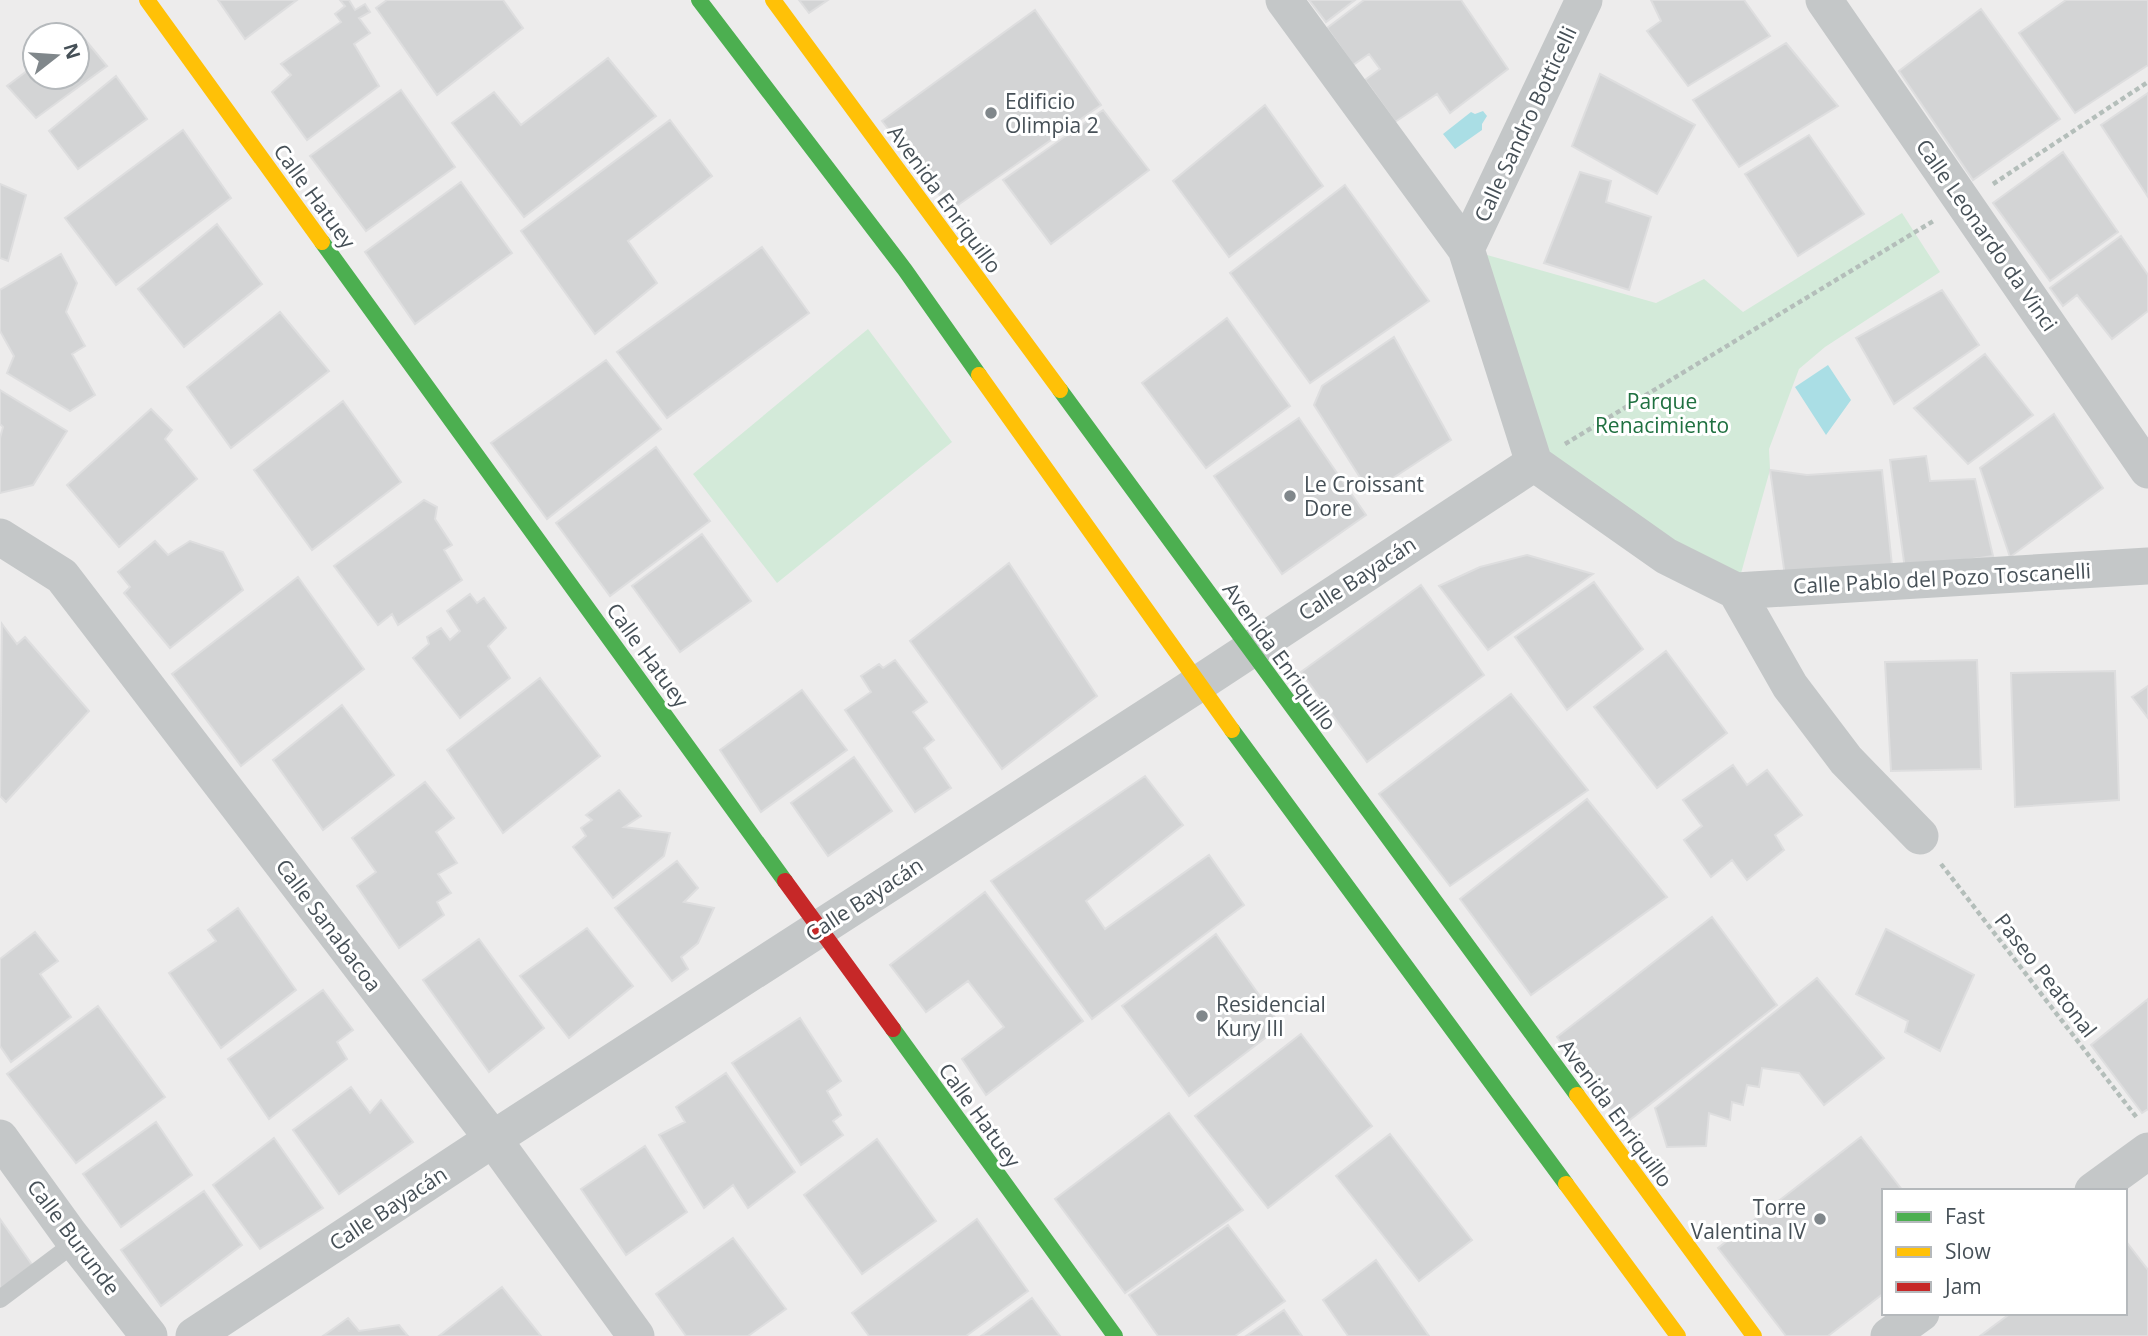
<svg xmlns="http://www.w3.org/2000/svg" width="2148" height="1336" font-family="'Open Sans',sans-serif">
<style>
.green{fill:#d3ead9}
.water{fill:#aadee5}
.building{fill:#d3d4d5;stroke:#dededf;stroke-width:2}
.lines{fill:none;stroke-linecap:round;stroke-linejoin:round}
.path{stroke:#b4beba;stroke-width:4.5;stroke-dasharray:5 3.5;stroke-linecap:butt}
.lane{stroke:#c4c7c8;stroke-width:18}
.street{stroke:#c4c7c8;stroke-width:37}
.fast{stroke:#4caf50;stroke-width:16}
.slow{stroke:#ffc107;stroke-width:16}
.jam{stroke:#c62828;stroke-width:16}
.poi-dot{fill:#80878b;stroke:#fff;stroke-width:2.5}
.labels{text-anchor:middle;dominant-baseline:central;stroke-width:6;stroke-linejoin:round;paint-order:stroke}
.poi-label{font-size:21px;fill:#465057;stroke:#fff;text-anchor:start}
.street-label{font-size:21px;fill:#465057;stroke:#fff}
.park-label{font-size:21px;fill:#1f7040;stroke:#fff}
</style>
<rect width="100%" height="100%" fill="#edecec"/>
<path class="green" d="M1902,213L1940,272L1825,347L1799,369L1769,449L1770,470L1736,591L1534,463L1466,249L1656,303L1704,279L1743,312Z
M868,329L952,442L777,583L693,474Z"/>
<path class="water" d="M1483,111L1487,116L1482,124V130L1455,149L1443,134L1471,112L1475,114Z
M1828,365L1851,400L1826,435L1795,387Z"/>
<path class="building" d="M218,0H297L245,39Z
M340,0H349L355,10L365,4L370,12L359,18L370,33L354,44L379,86L307,140L272,92L291,75L281,64L341,22L335,14L345,6Z
M387,0H503L523,28L437,95L376,8Z
M799,0H828L809,13Z
M1309,0H1355L1326,22Z
M1364,0H1461L1508,69L1450,113L1437,94L1395,122L1365,80L1380,69L1369,54L1353,65L1327,28Z
M1651,0H1744L1770,36L1688,86L1647,31L1661,21Z
M2066,0H2148V65L2075,113L2019,33Z
M1981,9L2060,119L1973,180L1899,71Z
M1035,10L1101,105L951,210L882,121Z
M78,31L107,66L36,118L7,86L35,65V77H77V35H73Z
M1786,43L1838,106L1739,167L1693,100Z
M608,58L656,116L524,217L452,123L494,92L521,125Z
M1600,74L1695,125L1657,194L1572,146Z
M116,76L147,119L78,169L49,131Z
M401,90L455,167L366,231L310,156Z
M2148,93V197L2101,125Z
M1265,105L1323,186L1229,257L1173,181Z
M1103,110L1149,170L1051,244L1003,180Z
M670,120L712,176L628,241L657,283L595,334L521,231Z
M183,130L231,198L116,285L65,218Z
M1809,135L1864,214L1798,256L1745,174Z
M2063,152L2118,232L2050,281L1993,203Z
M1580,172L1611,181L1606,202L1651,217L1629,290L1544,263Z
M461,182L512,253L415,324L365,252Z
M0,184L26,195L8,261L0,258Z
M1345,185L1429,301L1310,383L1230,273Z
M217,224L262,284L184,347L138,289Z
M2121,236L2148,275V311L2112,339L2077,295L2063,306L2050,288Z
M762,247L809,313L667,418L617,352Z
M61,254L77,283L66,312L85,346L72,354L95,395L70,411L7,373L14,356L0,331V290Z
M1942,290L1979,345L1894,404L1856,338Z
M280,312L329,371L231,448L187,387Z
M1227,318L1290,406L1206,468L1142,383Z
M1394,337L1451,440L1370,493L1314,405L1322,386Z
M1985,354L2033,415L1968,464L1914,408Z
M606,360L661,429L547,519L491,443Z
M0,390L67,431L33,485L0,493V438L3,427L0,424Z
M343,401L401,482L312,550L254,470Z
M151,409L172,430L165,439L197,479L119,547L67,485Z
M2054,414L2103,488L2010,557L1980,468Z
M1299,418L1366,515L1282,574L1214,476Z
M656,447L710,521L610,596L556,523Z
M1926,456L1930,481L1975,479L1993,556L1905,569L1890,460Z
M1770,470L1807,475L1882,470L1893,575L1786,583Z
M424,500L437,507L435,519L452,545L444,550L462,580L398,625L392,614L378,625L334,566Z
M702,534L751,601L680,652L632,586Z
M155,541L168,555L190,541L223,552L243,590L170,648L124,593L130,587L118,572Z
M1527,555L1593,574L1488,650L1439,586L1480,567Z
M1009,563L1097,696L1002,769L910,641Z
M298,577L364,669L241,766L172,674Z
M1594,582L1643,649L1567,710L1515,637Z
M1421,585L1484,675L1367,762L1301,672Z
M470,594L477,603L484,598L506,628L488,646L510,678L460,718L413,658L429,644L427,637L441,628L450,640L460,631L447,611Z
M2,624L17,644L25,637L89,711L6,802L0,796Z
M1666,651L1727,733L1657,788L1594,707Z
M895,660L927,702L913,712L934,740L924,748L951,788L915,812L845,710L871,692L861,676L879,664L883,668Z
M1977,660L1981,769L1891,771L1885,662Z
M2115,671L2119,800L2015,807L2011,673Z
M540,678L600,756L503,833L447,750Z
M2148,686V718L2132,697Z
M802,690L847,750L761,812L720,750Z
M1511,694L1588,790L1450,886L1379,794Z
M342,705L394,775L323,830L273,760Z
M854,757L892,811L828,856L791,803Z
M1733,765L1747,785L1767,770L1802,815L1775,835L1784,850L1747,880L1732,860L1711,877L1684,840L1702,826L1683,800Z
M1145,776L1183,825L1086,901L1105,929L1209,855L1244,905L1092,1019L991,881Z
M425,782L454,818L436,832L457,863L438,874L451,893L437,902L444,915L399,948L357,886L376,872L352,838Z
M619,790L641,816L624,827L670,833L664,856L613,898L573,847L586,836L581,828L592,820L586,815Z
M1587,799L1667,897L1531,995L1460,899Z
M677,861L698,888L684,902L714,908L698,943L681,957L688,969L672,981L615,908Z
M985,892L1083,1021L986,1095L962,1059L1004,1027L968,981L926,1012L890,965Z
M238,908L296,990L221,1048L169,973L216,941L208,930Z
M1712,917L1777,1005L1622,1126L1557,1037Z
M587,928L633,986L569,1038L520,976Z
M1886,929L1974,975L1940,1051L1905,1032L1908,1021L1856,994Z
M35,932L58,961L40,974L71,1017L11,1062L0,1046V959Z
M1216,934L1281,1026L1189,1096L1122,1006Z
M479,939L544,1028L489,1072L423,980Z
M1817,978L1884,1058L1824,1105L1799,1073L1762,1068L1759,1087L1747,1085L1743,1105L1732,1102L1730,1120L1709,1113L1706,1146L1667,1147L1655,1108Z
M323,990L353,1030L337,1042L347,1059L269,1119L228,1059Z
M2148,999V1109L2142,1113L2091,1045Z
M98,1006L165,1097L76,1163L7,1074Z
M800,1018L841,1081L827,1091L841,1115L833,1121L843,1135L801,1165L732,1063Z
M1301,1034L1372,1126L1268,1208L1195,1116Z
M726,1073L795,1172L748,1208L733,1185L704,1208L659,1135L685,1122L676,1107Z
M351,1087L370,1113L381,1100L413,1142L339,1194L293,1130Z
M1169,1113L1243,1210L1125,1293L1055,1199Z
M156,1122L192,1175L121,1227L83,1174Z
M1390,1134L1472,1240L1419,1281L1336,1176Z
M1861,1137L1903,1191H1884V1293L1828,1336H1786L1718,1248Z
M274,1138L323,1208L260,1249L213,1185Z
M877,1139L936,1221L862,1274L804,1195Z
M645,1146L687,1212L626,1255L581,1189Z
M204,1191L242,1245L161,1306L121,1250Z
M0,1219L33,1266L0,1289Z
M977,1219L1028,1291L966,1336H869L852,1313Z
M1228,1225L1285,1301L1235,1336H1158L1129,1295Z
M733,1238L786,1309L748,1336H686L656,1294Z
M2125,1240L2148,1270V1336H1980L2011,1313H2125Z
M1376,1260L1429,1336H1348L1323,1300Z
M502,1287L541,1336H439Z
M1032,1298L1060,1336H981Z
M1284,1310L1302,1336H1246Z
M348,1318L359,1331L399,1325L408,1336H323Z"/>
<g class="lines">
<path class="path" d="M1993,184L2148,82
M1565,444L1935,220
M1941,864L2137,1118"/>
<path class="lane" d="M0,1299L76,1242"/>
<path class="street" d="M1284,0L1466,249L1534,463L1666,556L1736,591L1790,686L1846,760L1920,836
M1824,0L2148,470
M1466,249L1584,0
M0,537L62,576L493,1139L636,1336
M1736,591L2148,566
M0,1138L70,1235L149,1336
M2093,1191L2148,1151
M194,1336L493,1139L1198,684L1534,463
M1889,1336L1921,1313"/>
<path class="fast" d="M699,0L905,270L979,375
M322,242L785,881
M1060,390L1577,1095
M1232,730L1566,1184
M893,1029L1115,1336"/>
<path class="slow" d="M147,0L322,242
M773,0L1060,390
M979,375L1232,730
M1577,1095L1754,1336
M1566,1184L1678,1336"/>
<path class="jam" d="M785,881L893,1029"/>
</g>
<g class="poi-dot">
<circle cx="991" cy="113" r="7"/>
<circle cx="1290" cy="496" r="7"/>
<circle cx="1202" cy="1016" r="7"/>
<circle cx="1820" cy="1219" r="7"/>
</g>
<g class="labels">
<g class="poi-label">
<text x="1005" y="101">Edificio<tspan x="1005" dy="24">Olimpia 2</tspan></text>
<text x="1304" y="484">Le Croissant<tspan x="1304" dy="24">Dore</tspan></text>
<text x="1216" y="1004">Residencial<tspan x="1216" dy="24">Kury III</tspan></text>
<text x="1806" y="1207" text-anchor="end">Torre<tspan x="1806" dy="24">Valentina IV</tspan></text>
</g>
<g class="street-label">
<text transform="translate(1525 124) rotate(-65)">Calle Sandro Botticelli</text>
<text transform="translate(315 196) rotate(54)">Calle Hatuey</text>
<text transform="translate(945 199) rotate(54)">Avenida Enriquillo</text>
<text transform="translate(1987 235) rotate(55)">Calle Leonardo da Vinci</text>
<text transform="translate(1357 578) rotate(-33)">Calle Bayacán</text>
<text transform="translate(1942 578) rotate(-3)">Calle Pablo del Pozo Toscanelli</text>
<text transform="translate(648 655) rotate(54)">Calle Hatuey</text>
<text transform="translate(1280 656) rotate(54)">Avenida Enriquillo</text>
<text transform="translate(864 899) rotate(-33)">Calle Bayacán</text>
<text transform="translate(329 925) rotate(53)">Calle Sanabacoa</text>
<text transform="translate(2046 975) rotate(52)">Paseo Peatonal</text>
<text transform="translate(1616 1113) rotate(54)">Avenida Enriquillo</text>
<text transform="translate(980 1115) rotate(54)">Calle Hatuey</text>
<text transform="translate(388 1208) rotate(-33)">Calle Bayacán</text>
<text transform="translate(74 1237) rotate(53)">Calle Burunde</text>
</g>
<g class="park-label">
<text x="1662" y="401">Parque<tspan x="1662" dy="24">Renacimiento</tspan></text>
</g>
</g>
<rect x="1882" y="1189" width="245" height="126" fill="#ffffff" stroke="#b5b9bc" stroke-width="2"/>
<rect x="1896" y="1212" width="35" height="10" fill="#4caf50" stroke="#b5b9bc" stroke-width="2"/>
<text x="1945" y="1224" font-size="21" fill="#465057">Fast</text>
<rect x="1896" y="1247" width="35" height="10" fill="#ffc107" stroke="#b5b9bc" stroke-width="2"/>
<text x="1945" y="1259" font-size="21" fill="#465057">Slow</text>
<rect x="1896" y="1282" width="35" height="10" fill="#c62828" stroke="#b5b9bc" stroke-width="2"/>
<text x="1945" y="1294" font-size="21" fill="#465057">Jam</text>
<g transform="translate(56 56) rotate(73)"><circle r="33" fill="#ffffff" stroke="#b5b9bc" stroke-width="2"/>
<path d="M0-5L12 26L0 18L-12 26Z" fill="#80878b"/>
<text y="-10" font-size="19" font-weight="bold" text-anchor="middle" fill="#465057">N</text>
</g>
</svg>
